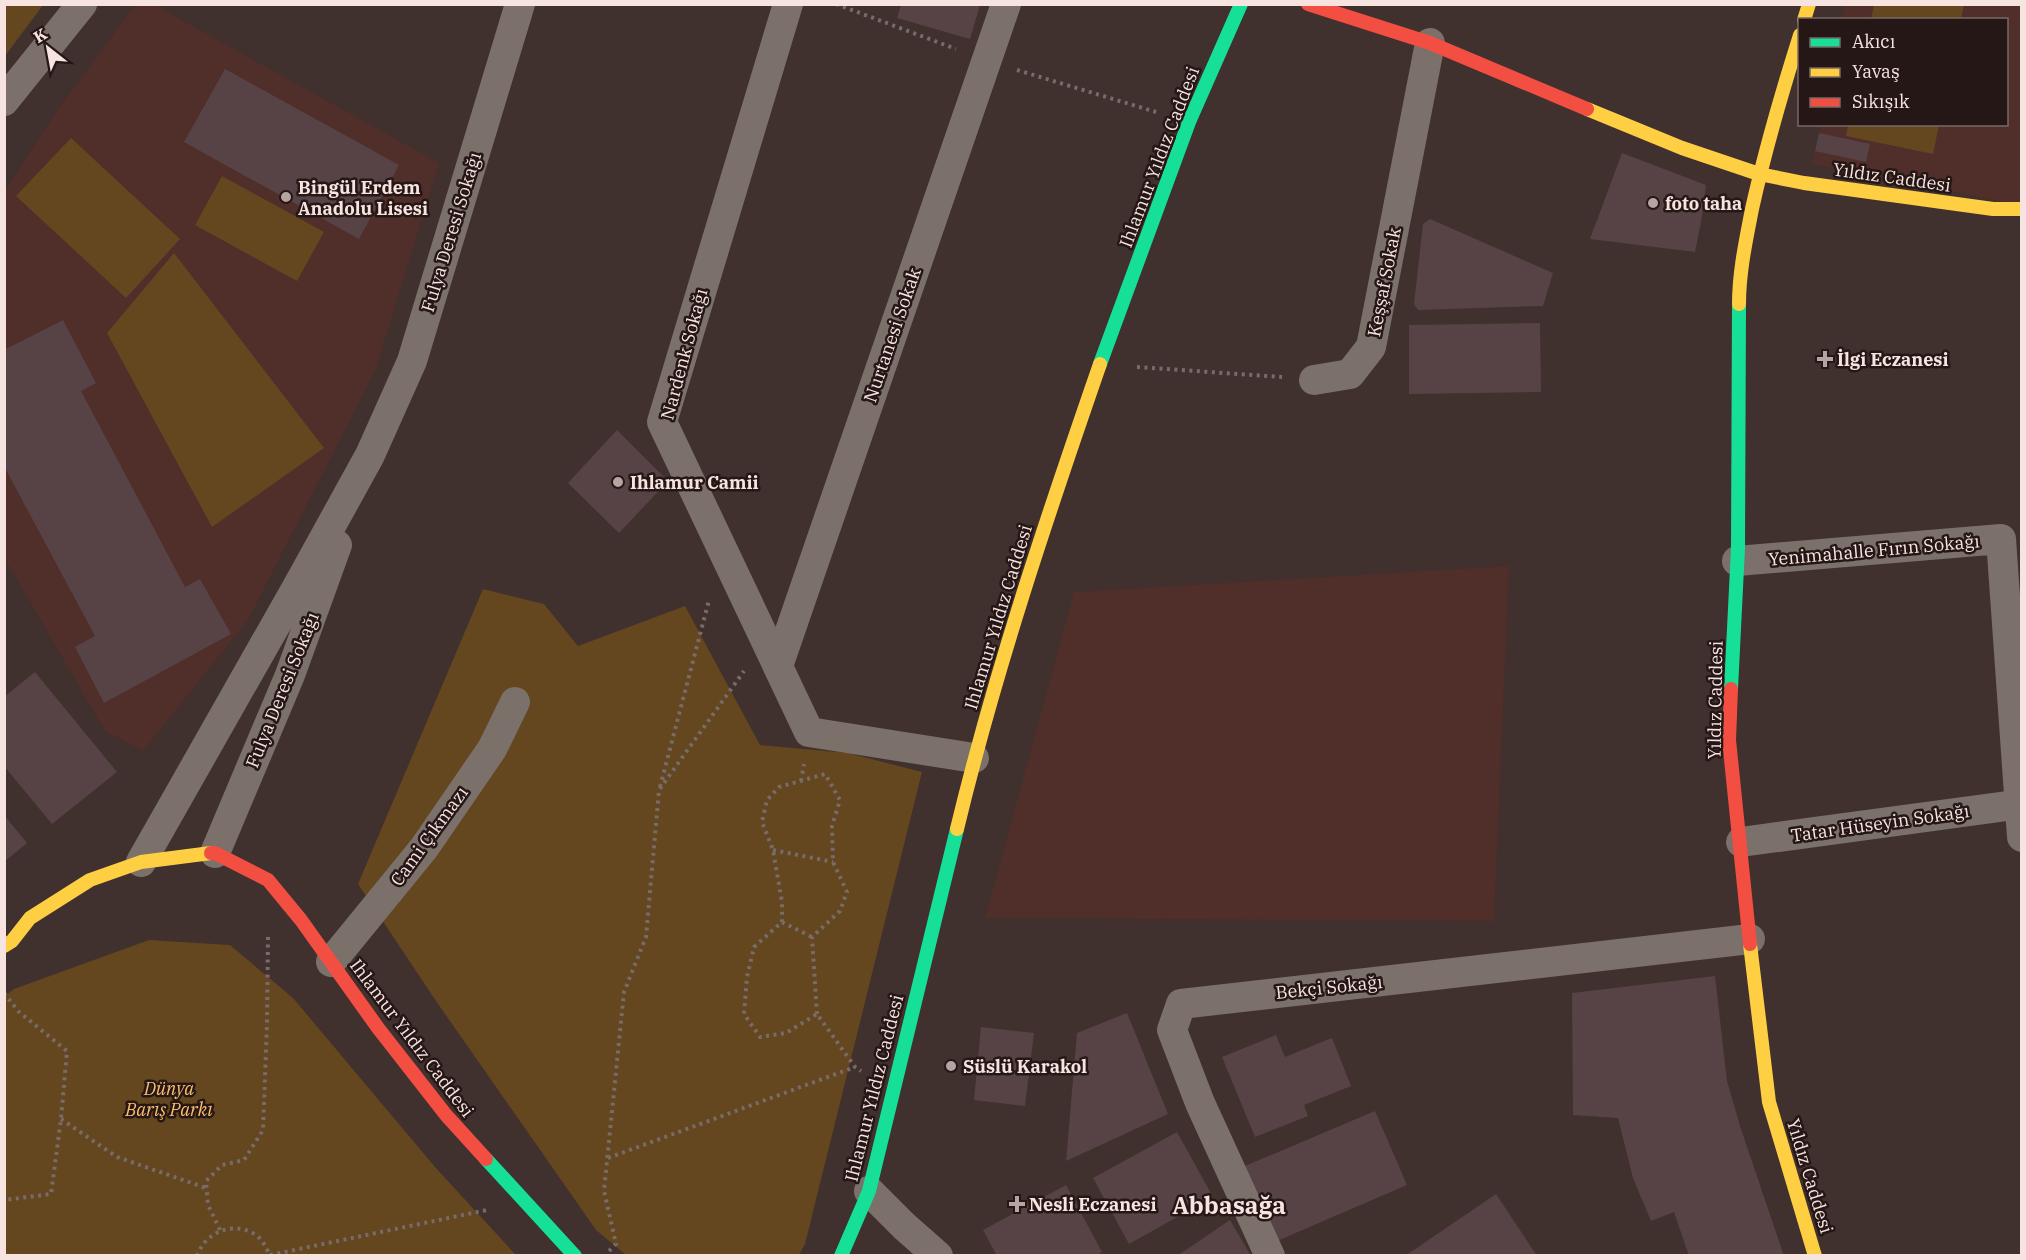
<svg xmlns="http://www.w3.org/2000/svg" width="2026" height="1260" font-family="'IBM Plex Serif',serif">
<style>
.built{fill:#502e2a}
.green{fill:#64461f}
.building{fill:#574345}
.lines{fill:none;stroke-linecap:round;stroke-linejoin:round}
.path{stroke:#776c6a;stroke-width:4;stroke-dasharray:3 4.5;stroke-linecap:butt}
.street{stroke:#7b706a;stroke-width:30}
.fast{stroke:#16e098;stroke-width:14}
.slow{stroke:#ffcf43;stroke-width:14}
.jam{stroke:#f24e42;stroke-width:14}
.poi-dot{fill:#b7a4a2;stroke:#251715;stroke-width:2}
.labels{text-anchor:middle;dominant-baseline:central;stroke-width:5;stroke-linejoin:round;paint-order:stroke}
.street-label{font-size:18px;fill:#f7e3e0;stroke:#251715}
.poi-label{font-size:18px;font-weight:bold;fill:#f7e3e0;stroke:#251715;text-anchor:start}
.park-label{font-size:18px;font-style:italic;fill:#febf6c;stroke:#251715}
.district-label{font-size:24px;font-weight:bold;fill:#f7e3e0;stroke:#251715}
</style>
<rect width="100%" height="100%" fill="#40302e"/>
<path class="built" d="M135,5H155L439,163L376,369L248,620L143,751L105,731L5,559L4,192L56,112Z
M1845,5H2021V203L2015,204L1812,164L1821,125L2006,124V20L1842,19Z
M1509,566L1494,921L985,918L1074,592Z"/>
<path class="green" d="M5,4L43,5L5,56L4,5Z
M1874,5V4L1964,5L1961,19H1871Z
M1848,125V124L1939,125L1933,154L1846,136Z
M71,138L180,239L126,298L16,196Z
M222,176L324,232L297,281L195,225Z
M174,253L324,448L212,527L107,333Z
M483,589L544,604L578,646L685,606L760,745L848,753L922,772L805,1244L799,1255H626L596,1230L436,1001L358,884Z
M149,940L230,945L293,998L435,1167L516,1255H5V996L14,989Z"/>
<path class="building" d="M901,5H980L970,39L897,18Z
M225,69L399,165L359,239L184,142Z
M1819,133L1870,144L1866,162L1815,151Z
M1622,153L1706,185L1701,222L1695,252L1590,239Z
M1430,219L1553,273L1543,306L1418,310L1414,304L1423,224Z
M63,320L96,383L81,391L185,587L200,579L231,634L104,703L75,647L95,636L4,466V350Z
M1540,323L1541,392L1409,394V325Z
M617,430L668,481L619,533L568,483Z
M35,672L117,772L52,824L4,766V697Z
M4,815L27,843L4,862Z
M1715,976L1727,1081L1740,1126L1784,1256H1689L1674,1212L1651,1221L1633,1178L1618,1118L1573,1115L1572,993Z
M1127,1013L1168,1114L1066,1161L1077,1033Z
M981,1027L1034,1033L1025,1106L974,1100Z
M1276,1035L1285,1057L1332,1038L1351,1086L1304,1105L1308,1116L1255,1137L1222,1057Z
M1375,1111L1407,1185L1277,1241L1245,1166Z
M1177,1132L1213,1197L1129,1244L1093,1178Z
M1066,1185L1102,1252L1096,1256H997L983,1230Z
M1496,1194L1537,1256H1405Z
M1230,1220L1251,1256H1177Z"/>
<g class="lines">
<path class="path" d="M836,4L956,49
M1017,70L1156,112
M1137,367L1282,377
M801,781L804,764
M660,787L709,600
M773,850L833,862
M782,922L812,937
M4,993L19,1012L67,1051L61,1119L51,1194L4,1200
M817,1014L812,937L840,911L847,892L833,862L832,826L840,800L825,774L779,787L767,800L762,822L773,850L782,902V922L754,947L747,977L744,1014L760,1037L786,1033L817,1014L855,1067L861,1071
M61,1119L117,1157L206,1188
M608,1158L855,1067
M220,1230L208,1205L206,1181L222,1165L244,1160L263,1130L267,1024L268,937
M609,1251L616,1244L604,1191L624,992L646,937L659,790L744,671
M270,1255L487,1210
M197,1256C205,1232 234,1220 256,1235C263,1240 266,1248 270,1255"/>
<path class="street" d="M788,4L662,422L809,732L974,758
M4,101L82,4
M1314,380L1350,374L1371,347L1430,43
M1737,561L2001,539L2022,837
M778,666L1006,4
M1741,842L2022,804
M215,853L290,675L337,545
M141,862L300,582L370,455L412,361L520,4
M331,962L424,848L492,749L515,702
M869,1191L904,1226L938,1256
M1270,1256L1200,1103L1172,1030L1181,1004L1750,939"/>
<path class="fast" d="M1100,364L1189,122L1241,4
M1731,689L1738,548L1739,304
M486,1159L575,1256
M841,1256L869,1191L957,829"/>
<path class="slow" d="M1804,20L1809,4
M1587,109L1682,148L1759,174L1804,183L1993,209H2022
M1739,304C1739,272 1746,240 1752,209C1765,150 1782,92 1800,35
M957,829C995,671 1047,517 1100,364
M1750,944L1769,1102L1815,1256
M4,946L12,941L30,918L90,880L141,862L211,853"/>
<path class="jam" d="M1308,4L1430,43L1587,109
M1731,689L1729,740L1750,944
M211,853H215L268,880L301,920L378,1028L446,1115L486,1159"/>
</g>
<g class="poi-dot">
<circle cx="286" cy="197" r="6"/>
<circle cx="1653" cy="203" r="6"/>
<path d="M1822 350h6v6h6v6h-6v6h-6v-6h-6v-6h6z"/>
<circle cx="618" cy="482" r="6"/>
<circle cx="951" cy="1066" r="6"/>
<path d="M1014 1195h6v6h6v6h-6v6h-6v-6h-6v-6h6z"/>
</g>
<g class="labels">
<g class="street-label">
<text transform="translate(1159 157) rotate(-69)">Ihlamur Yıldız Caddesi</text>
<text transform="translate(1892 177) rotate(8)">Yıldız Caddesi</text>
<text transform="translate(451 232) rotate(-73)">Fulya Deresi Sokağı</text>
<text transform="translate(1384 282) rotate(-79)">Keşşaf Sokak</text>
<text transform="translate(892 335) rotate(-71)">Nurtanesi Sokak</text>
<text transform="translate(684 354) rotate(-75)">Nardenk Sokağı</text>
<text transform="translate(1874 550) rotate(-5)">Yenimahalle Fırın Sokağı</text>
<text transform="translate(998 617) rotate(-73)">Ihlamur Yıldız Caddesi</text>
<text transform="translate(282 690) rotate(-68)">Fulya Deresi Sokağı</text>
<text transform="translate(1715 700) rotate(-89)">Yıldız Caddesi</text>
<text transform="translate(1880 823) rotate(-8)">Tatar Hüseyin Sokağı</text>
<text transform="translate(429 836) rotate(-54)">Cami Çıkmazı</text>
<text transform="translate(1329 987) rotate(-6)">Bekçi Sokağı</text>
<text transform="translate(412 1038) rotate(53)">Ihlamur Yıldız Caddesi</text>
<text transform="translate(874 1088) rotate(-76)">Ihlamur Yıldız Caddesi</text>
<text transform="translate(1810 1176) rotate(73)">Yıldız Caddesi</text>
</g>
<g class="poi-label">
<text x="298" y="187">Bingül Erdem<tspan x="298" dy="21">Anadolu Lisesi</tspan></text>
<text x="1665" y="203">foto taha</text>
<text x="1837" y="359">İlgi Eczanesi</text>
<text x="630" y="482">Ihlamur Camii</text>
<text x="963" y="1066">Süslü Karakol</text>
<text x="1029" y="1204">Nesli Eczanesi</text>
</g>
<g class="park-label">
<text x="169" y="1088">Dünya<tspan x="169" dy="21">Barış Parkı</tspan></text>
</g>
<g class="district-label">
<text x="1229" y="1205">Abbasağa</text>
</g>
</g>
<rect width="2026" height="1260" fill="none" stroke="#f7e3e0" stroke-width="12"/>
<rect x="1798" y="18" width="210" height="108" fill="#251715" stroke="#796966" stroke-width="1.5"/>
<rect x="1810" y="38" width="30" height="9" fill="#16e098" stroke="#796966" stroke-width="1.5"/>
<text x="1852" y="48" font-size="18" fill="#f7e3e0">Akıcı</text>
<rect x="1810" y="68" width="30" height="9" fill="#ffcf43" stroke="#796966" stroke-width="1.5"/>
<text x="1852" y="78" font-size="18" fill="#f7e3e0">Yavaş</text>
<rect x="1810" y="98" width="30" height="9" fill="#f24e42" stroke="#796966" stroke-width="1.5"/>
<text x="1852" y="108" font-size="18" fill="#f7e3e0">Sıkışık</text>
<g transform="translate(48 48) rotate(329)" stroke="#251715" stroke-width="4.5" paint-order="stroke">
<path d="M0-4.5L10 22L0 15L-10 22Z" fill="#f7e3e0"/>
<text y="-9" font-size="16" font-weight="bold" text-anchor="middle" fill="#f7e3e0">K</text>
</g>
</svg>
